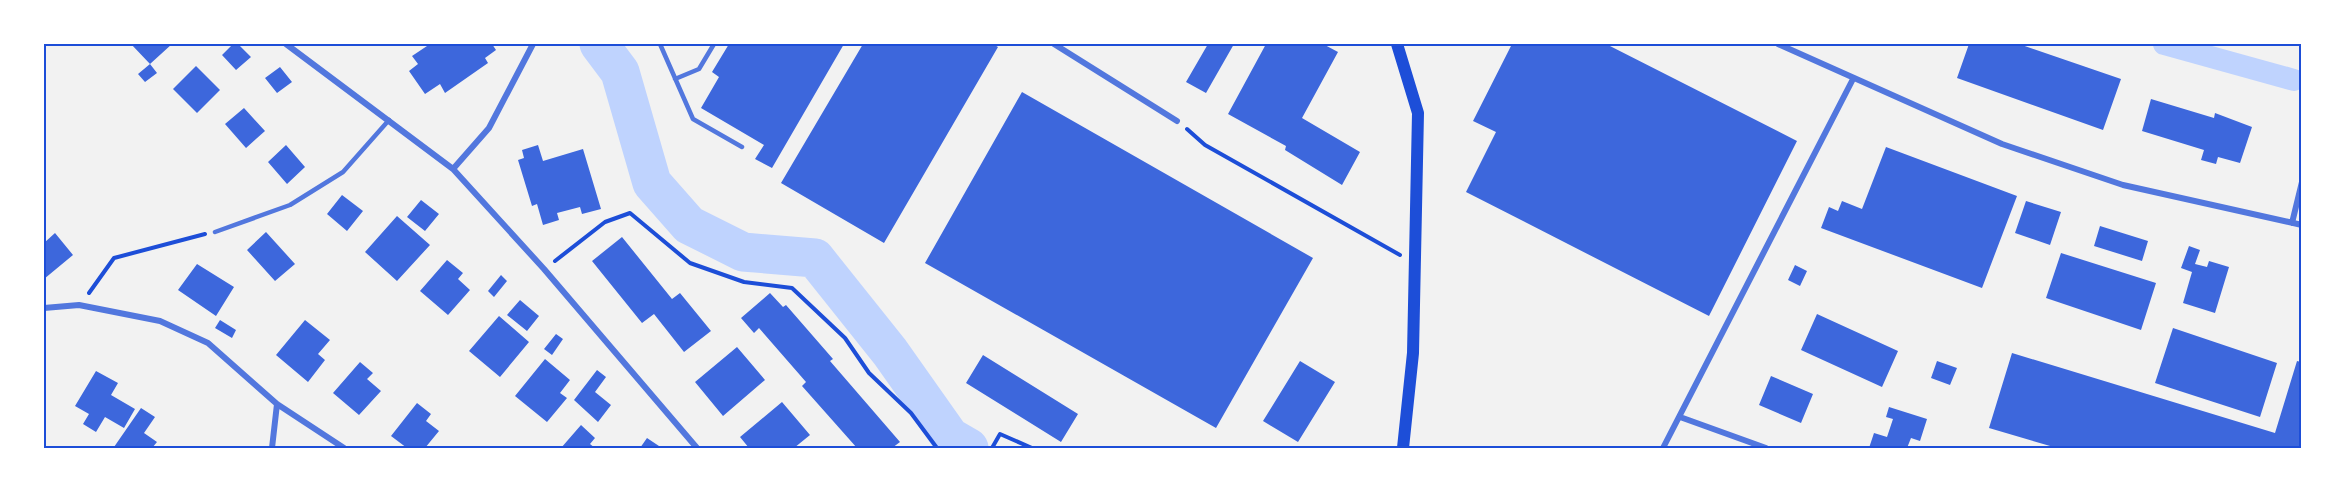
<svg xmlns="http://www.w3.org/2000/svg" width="2345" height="492" font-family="Barlow,sans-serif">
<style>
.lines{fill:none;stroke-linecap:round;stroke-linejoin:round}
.canal{stroke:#bfd3fe;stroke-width:22}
.river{stroke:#bfd3fe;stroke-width:39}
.building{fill:#3d67dc}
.path{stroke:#1d4ed8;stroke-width:4}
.service{stroke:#5277de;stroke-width:4.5}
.minor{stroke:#5277de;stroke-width:6}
.secondary{stroke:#1d4ed8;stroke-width:12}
.neatline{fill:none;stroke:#1d4ed8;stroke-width:2}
</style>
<rect width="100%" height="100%" fill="#f2f2f2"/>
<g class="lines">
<path class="canal" d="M2164,44L2294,80"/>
<path class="river" d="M599,44L620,72L652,183L689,225L743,252L815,258L890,352L950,437L969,448"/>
</g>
<path class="building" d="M131,44H172L150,64Z
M233,44H238L251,57L236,70L222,55Z
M430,44H492L496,50L485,58L488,63L445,93L440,84L425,94L409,71L418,64L412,56Z
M729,44H844L772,168L755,159L764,145L701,108L719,77L712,72Z
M863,44H993L998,47L884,243L781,183Z
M1208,44H1234L1206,93L1186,82Z
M1266,44H1323L1338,52L1302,118L1360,152L1342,185L1285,150L1286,146L1228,114Z
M1512,44H1606L1797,141L1709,316L1466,192L1496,132L1473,121Z
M1969,44H2019L2121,79L2103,130L1957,78Z
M150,64L157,73L145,82L138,74Z
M196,66L220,90L197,113L173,89Z
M280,67L292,82L277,93L265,78Z
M1022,92L1313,258L1216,428L925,263Z
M2151,99L2214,118L2215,113L2252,127L2240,163L2218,157L2216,164L2201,160L2204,150L2142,131Z
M244,108L265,131L246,148L225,124Z
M286,145L305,167L287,184L268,162Z
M538,145L543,161L583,149L601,209L582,214L580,207L557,213L559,220L543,225L537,204L532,206L518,160L524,158L522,150Z
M1886,147L2017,196L1982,288L1821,228L1829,207L1838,211L1842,201L1862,209Z
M342,195L363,211L347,231L327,214Z
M421,200L439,214L425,231L407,217Z
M2026,201L2061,212L2050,245L2015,233Z
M397,216L430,245L397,281L365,252Z
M2100,226L2148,241L2142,261L2094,246Z
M266,232L295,264L275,281L247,250Z
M55,233L73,255L44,279V243Z
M622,237L672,299L680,293L711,331L684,352L654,314L642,323L592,261Z
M2189,246L2200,250L2195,264L2207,267L2209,261L2229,267L2215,313L2183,303L2192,272L2181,268Z
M2061,253L2156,283L2141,330L2046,298Z
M447,260L463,273L458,279L470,290L448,315L420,291Z
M197,264L234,287L216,316L178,290Z
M1795,265L1807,271L1800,286L1788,280Z
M501,275L507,281L494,297L488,291Z
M770,293L783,307L786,305L833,359L830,361L900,442L892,448H857L802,386L806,382L759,328L754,333L741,318Z
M520,300L539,316L527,331L507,315Z
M1817,314L1898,351L1882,387L1801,350Z
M499,316L529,342L500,377L469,351Z
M220,320L236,330L232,338L215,328Z
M305,320L330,340L318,354L325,360L308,382L276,355Z
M2173,328L2277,363L2260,417L2155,383Z
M556,334L563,339L552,355L544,349Z
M737,347L765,380L723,416L695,382Z
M2012,353L2275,433L2297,361L2301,362V448H2057L1989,428Z
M983,355L1078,414L1061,442L966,383Z
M545,359L570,380L560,393L567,398L547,422L515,396Z
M1300,361L1335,382L1298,442L1263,421Z
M1937,361L1957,368L1950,385L1931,378Z
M360,362L373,373L367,379L381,391L359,415L333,393Z
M597,370L606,377L595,392L611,405L598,422L574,400Z
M96,371L118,383L111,395L135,409L124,428L105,417L96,432L83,424L89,414L75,406Z
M1771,376L1813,394L1801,423L1759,405Z
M782,402L810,435L794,448H749L740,437Z
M417,403L431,414L426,421L439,431L425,448H407L391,436Z
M1889,407L1927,419L1920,441L1911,438L1907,448H1869L1874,433L1887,437L1893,419L1886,417Z
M141,408L155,417L144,433L157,442L152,448H115L114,447Z
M581,425L595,438L590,444L595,448H561Z
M647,438L662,448H640Z"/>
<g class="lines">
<path class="path" d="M1187,129L1205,145L1400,255
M555,261L605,222L630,213L690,263L744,282L792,288L845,338L869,373L911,413L937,448
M89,293L114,258L205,234
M992,448L1000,434L1032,448"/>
<path class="service" d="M660,44L693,119L742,147
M675,79L699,69L714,44
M215,232L290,205L343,172L389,120"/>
<path class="minor" d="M286,44L453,169L544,269L697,448
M1054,44L1177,121
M1778,44L2002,144L2123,185L2302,225
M453,169L489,128L533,44
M2292,223L2302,182
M44,308L79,305L160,321L208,343L277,404L344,448
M1680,417L1766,448
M272,448L277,404
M1663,448L1853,79"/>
<path class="secondary" d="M1397,44L1418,113L1413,353L1403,448"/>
</g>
<rect width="2345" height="492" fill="none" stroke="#ffffff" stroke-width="90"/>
<rect x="45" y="45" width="2255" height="402" class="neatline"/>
</svg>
